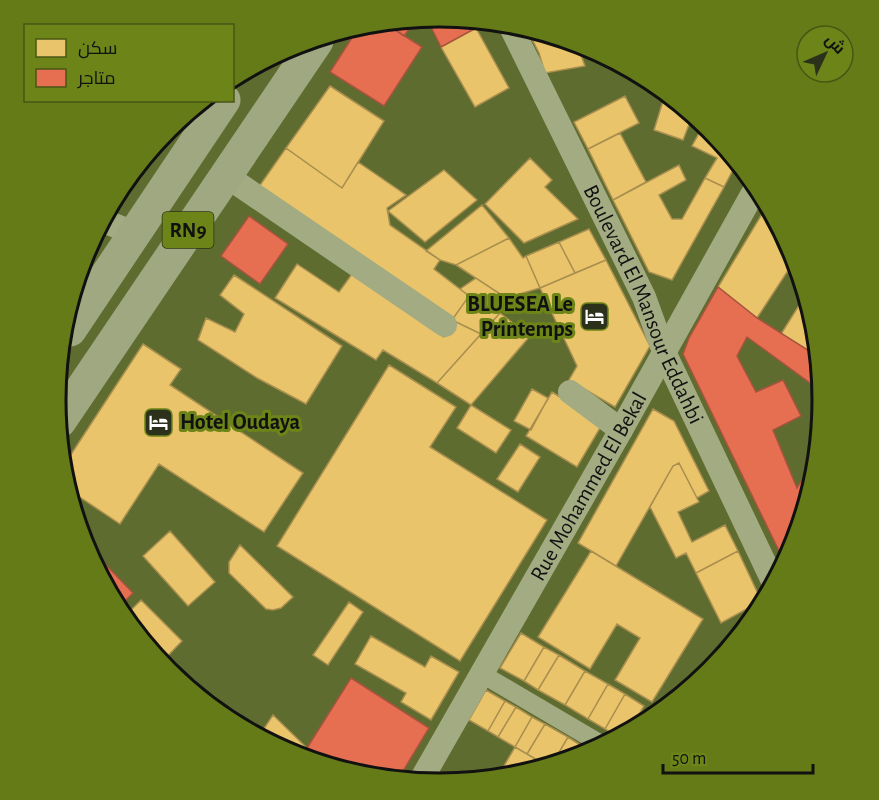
<svg xmlns="http://www.w3.org/2000/svg" width="879" height="800" font-family="'Alegreya Sans',Cairo,sans-serif">
<style>
.homes{fill:#e9c46a;stroke:#a88e4f;stroke-width:1.5}
.shops{fill:#e76f51;stroke:#a7533e;stroke-width:1.5}
.lines{fill:none;stroke-linecap:round;stroke-linejoin:round}
.pedestrian{stroke:#a2ab82;stroke-width:18}
.minor{stroke:#a2ab82;stroke-width:24}
.primary{stroke:#a0a882;stroke-width:33}
.labels{text-anchor:middle;dominant-baseline:central;stroke-width:6;stroke-linejoin:round;paint-order:stroke}
.shield{fill:#6c8418;stroke:#2c3413;stroke-width:1.5}
.shield-label{font-size:21px;font-weight:bold;fill:#111}
.poi-label{font-size:22px;font-weight:bold;fill:#111;stroke:#6c8418;text-anchor:end}
.street-label{font-size:22px;fill:#111;stroke:#6c8418}
.rim{fill:none;stroke:#111;stroke-width:3}
</style>
<rect width="100%" height="100%" fill="#5f6c30"/>
<path class="homes" d="M476,28L509,88L475,107L441,47Z
M530,35L577,44L585,66L545,73L539,53Z
M330,86L384,121L342,188L286,148Z
M625,96L639,123L588,149L574,122Z
M663,101L674,104L692,117L683,140L654,130Z
M704,124L711,129L735,166L724,187L705,178L717,158L692,146Z
M620,133L646,182L613,200L588,149Z
M286,148L342,188L358,162L406,195L387,208L390,225L440,260L434,269L469,296L452,320L258,188Z
M530,158L552,180L545,187L578,219L524,243L485,204Z
M679,165L686,180L659,195L672,219H682L705,178L724,187L672,280L649,272L613,200Z
M444,170L477,200L425,242L388,211Z
M482,205L509,238L456,265L440,260L426,251Z
M765,209L794,254L799,280L787,272L757,318L718,287Z
M589,229L606,260L575,273L559,242Z
M509,238L523,258L526,256L540,288L506,298L456,265Z
M559,242L575,273L540,288L526,256Z
M606,260L650,346L615,407L569,380L577,366L540,288Z
M297,264L339,292L352,274L444,337L452,320L481,334L437,383L383,350L376,360L275,298Z
M234,275L342,346L306,404L257,378L198,340L206,318L235,332L244,314L220,295Z
M476,278L506,298L500,313L481,334L452,320L469,296L460,289Z
M803,299L813,349L810,352L781,334Z
M500,313L530,336L471,405L437,383Z
M143,344L181,369L170,385L303,473L264,532L159,464L120,524L75,494L68,459Z
M389,365L456,407L430,447L547,520L460,661L277,546Z
M532,389L548,398L531,430L514,421Z
M552,392L603,423L577,467L526,436Z
M471,405L511,430L496,453L457,428Z
M653,409L674,421L709,491L697,498L679,463L673,466L616,566L578,543Z
M520,444L540,457L518,492L497,479Z
M679,463L699,502L678,512L692,542L725,525L738,551L696,573L686,553L676,558L650,507L673,466Z
M170,531L215,582L188,606L143,556Z
M796,534L794,547L784,561L782,557Z
M240,545L293,597L281,608L273,610L266,609L229,573V562Z
M591,551L703,619L652,702L615,680L640,638L617,624L590,669L538,637Z
M738,551L760,598L756,604L721,623L696,573Z
M141,600L182,641L162,662L129,612Z
M349,602L363,612L328,665L313,655Z
M521,633L544,647L524,681L500,668Z
M371,636L425,667L431,656L459,672L431,720L401,702L406,693L355,664Z
M544,647L559,655L538,690L524,681Z
M559,655L585,671L565,705L538,690Z
M585,671L608,684L588,719L565,705Z
M608,684L625,694L605,729L588,719Z
M486,690L505,701L488,731L469,720Z
M625,694L644,706L635,721L615,735L605,729Z
M505,701L516,707L498,737L488,731Z
M516,707L532,717L515,747L498,737Z
M273,715L307,748L300,756L292,754L261,733Z
M532,717L545,724L527,754L515,747Z
M545,724L568,737L554,761L542,763L527,754Z
M568,737L582,746L575,757L554,761Z
M515,747L527,754L542,763L501,771Z"/>
<path class="shops" d="M440,16L474,23L476,28L441,47L429,23L420,20Z
M415,21L404,36L389,26Z
M389,26L422,47L384,106L330,72L355,33Z
M249,216L288,244L260,284L221,256Z
M718,287L757,318L814,354L821,391L747,337L737,356L756,392L783,380L801,416L773,430L797,488L809,468L796,534L782,557L683,354L689,338Z
M105,564L133,593L123,603L100,569Z
M351,678L429,728L400,776L317,759L307,748Z"/>
<g class="lines">
<path class="pedestrian" d="M482,674L601,744"/>
<g class="minor">
<path id="s1" d="M513,31L644,297L664,352L772,579"/>
<path d="M225,175L445,325"/>
<path d="M106,222L134,233"/>
<path d="M570,392L621,430"/>
<path id="s2" d="M421,780L621,430L753,193"/>
</g>
<path class="primary" d="M70,330L224,100
M60,421L317,41"/>
</g>
<defs>
<symbol id="hotel-square" viewBox="-11 -11 22 22"><rect x="-9" y="-9" width="18" height="18" rx="4" fill="#2c311c" stroke="#6c8418"/><path d="M-6-4.5h1.5V1H6V5H4.5V3h-9V5H-6ZM-4 0a1.8 1.8 0 1 1 3.6 0ZM.5 0V-2.5h3Q6-2.5 6 0Z" fill="#fff"/></symbol>
</defs>
<g fill-rule="evenodd">
<use href="#hotel-square" x="578" y="300" width="33" height="33"/>
<use href="#hotel-square" x="142" y="406" width="33" height="33"/>
</g>
<g class="labels">
<rect class="shield" x="162.5" y="212" width="51" height="36" rx="4.5"/>
<g class="shield-label">
<text x="188" y="230">RN9</text>
</g>
<g class="poi-label">
<text x="573" y="304">BLUESEA Le<tspan x="573" dy="25">Printemps</tspan></text>
<text x="180" y="422" text-anchor="start">Hotel Oudaya</text>
</g>
<g class="street-label">
<text stroke="none"><textPath href="#s1" startOffset="303">Boulevard El Mansour Eddahbi</textPath></text>
<text stroke="none"><textPath href="#s2" startOffset="338">Rue Mohammed El Bekal</textPath></text>
</g>
</g>
<path d="M0 0H879V800H0ZM66 400a373 373 0 1 1 746 0a373 373 0 1 1-746 0Z" fill="#657b17" fill-rule="evenodd"/>
<path class="rim" d="M66 400a373 373 0 1 1 746 0a373 373 0 1 1-746 0Z"/>
<rect x="24" y="24" width="210" height="78" fill="#6c8418" stroke="#485615" stroke-width="1.5"/>
<rect x="36" y="39" width="30" height="18" fill="#e9c46a" stroke="#485615" stroke-width="1.5"/>
<text x="78" y="54" font-size="18" fill="#111111">سكن</text>
<rect x="36" y="69" width="30" height="18" fill="#e76f51" stroke="#485615" stroke-width="1.5"/>
<text x="78" y="84" font-size="18" fill="#111111">متاجر</text>
<g transform="translate(825 54) rotate(46)"><circle r="28" fill="#6c8418" stroke="#485615" stroke-width="1.5"/>
<path d="M0-4.5L10 22L0 15L-10 22Z" fill="#2c311c"/>
<text y="-9" font-size="16" font-weight="bold" text-anchor="middle" fill="#111111">ش</text>
</g>
<path d="M663 764v9h150v-9" fill="none" stroke="#111111" stroke-width="3"/>
<text x="672" y="764" font-size="18" fill="#111111" stroke="#6c8418" stroke-width="4.5" paint-order="stroke">50 m</text>
</svg>
